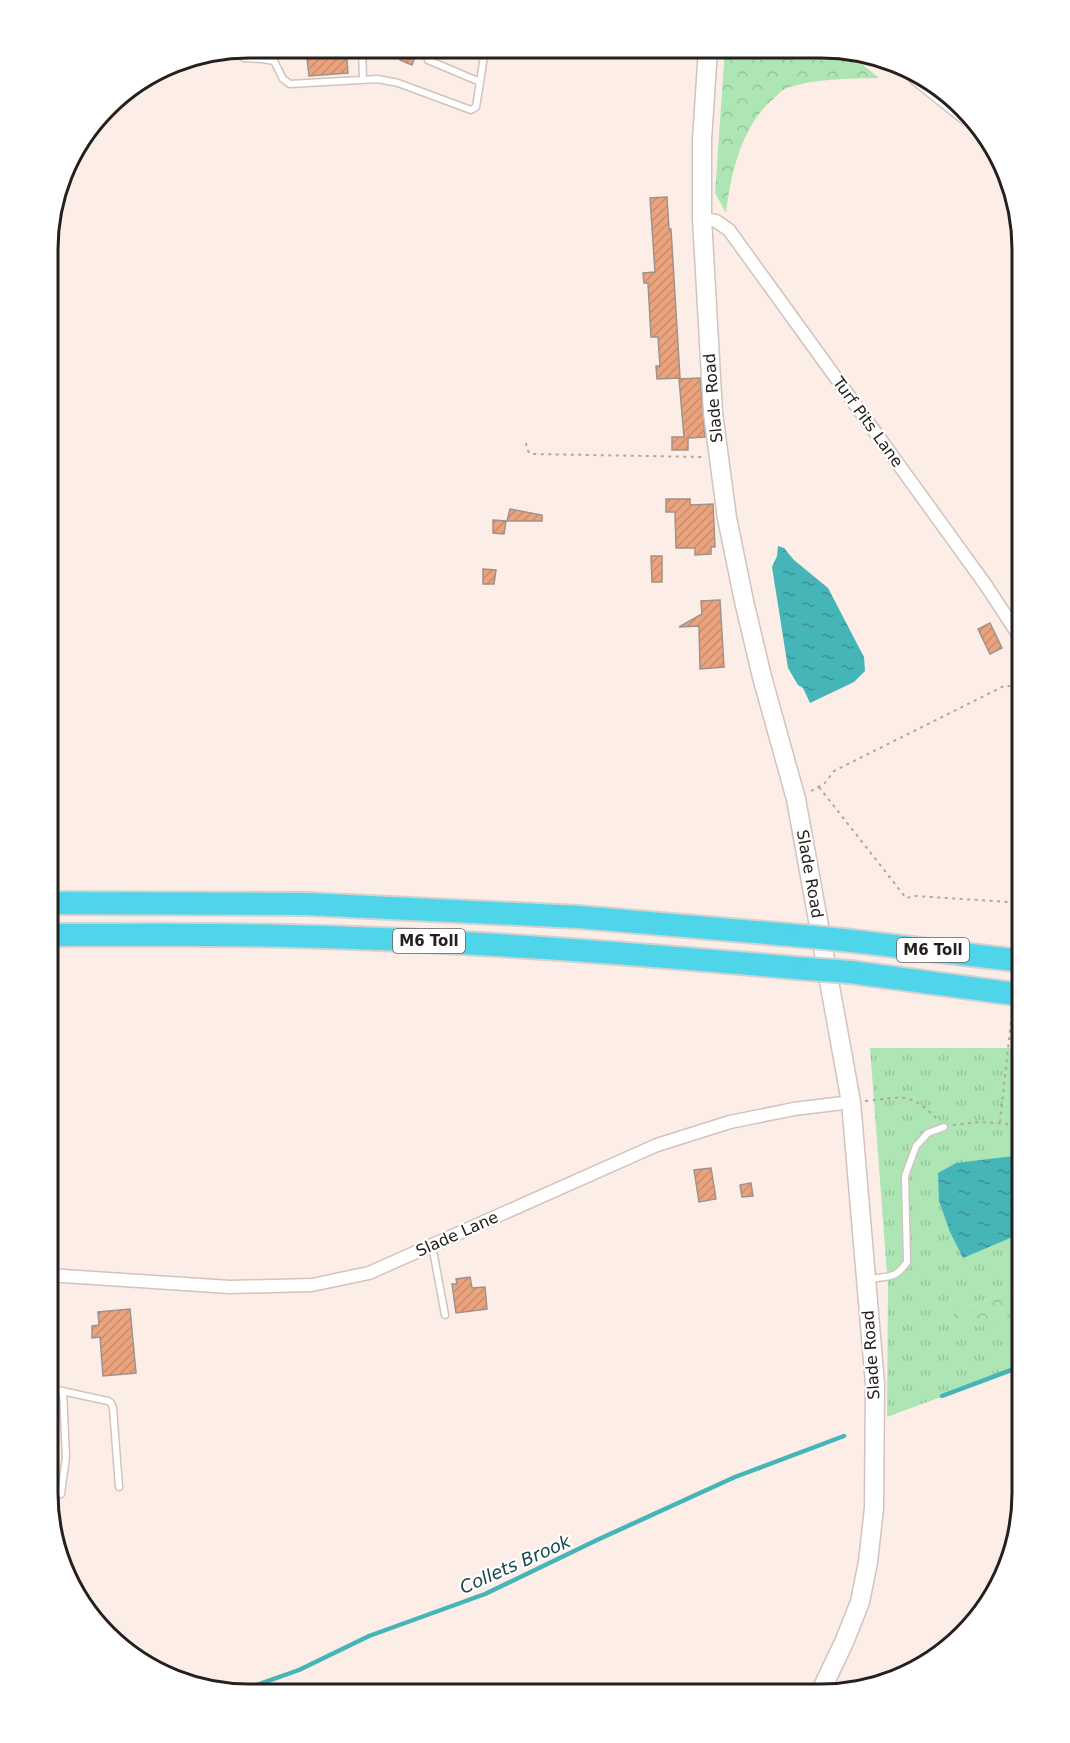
<svg xmlns="http://www.w3.org/2000/svg" width="1070" height="1743" font-family="'DejaVu Sans',sans-serif">
<style>
.grass{fill:url(#grass-tufts)}
.forest{fill:url(#forest-crowns)}
.water{fill:url(#water-ripples)}
.lines{fill:none;stroke-linecap:round;stroke-linejoin:round}
.stream{stroke:#46b5b8;stroke-width:4.5}
.building{fill:url(#building-hatch);stroke:#9f928b;stroke-width:1.5}
.service-casing{stroke:#d1c3bd;stroke-width:9}
.minor-casing{stroke:#d1c3bd;stroke-width:15}
.secondary-casing{stroke:#d1c3bd;stroke-width:21}
.motorway-casing{stroke:#d3d2d2;stroke-width:26}
.path{stroke:#b1a6a1;stroke-width:2;stroke-dasharray:3 4.5;stroke-linecap:butt}
.service{stroke:#fff;stroke-width:6}
.minor{stroke:#fff;stroke-width:12}
.secondary{stroke:#fff;stroke-width:18}
.motorway{stroke:#4fd5e9;stroke-width:22}
.motorway-bridge-casing{stroke:#d3d2d2;stroke-width:26;stroke-linecap:butt}
.motorway-bridge{stroke:#4fd5e9;stroke-width:22}
.labels{text-anchor:middle;dominant-baseline:central;stroke-width:4.5;stroke-linejoin:round;paint-order:stroke}
.shield{fill:#fff;stroke:#666362;stroke-width:1.5}
.shield-label{font-size:15px;font-weight:bold;fill:#25201e}
.street-label{font-size:16px;fill:#25201e;stroke:#fff}
.water-label{font-size:18px;font-style:italic;fill:#17484a;stroke:#fff}
.rim{fill:none;stroke:#25201e;stroke-width:3}
</style>
<defs>
<pattern id="grass-tufts" width="24" height="20" patternUnits="userSpaceOnUse" patternTransform="scale(1.5)"><rect width="24" height="20" fill="#ade6b4"/><path d="M3 7l-1-3M5 7V3M7 7l1-3M15 17l-1-3M17 17v-4M19 17l1-3" fill="none" stroke="#95c59a"/></pattern>
<pattern id="forest-crowns" width="20" height="18" patternUnits="userSpaceOnUse" patternTransform="scale(1.5)"><rect width="20" height="18" fill="#ade6b4"/><path d="M2 6a3 3 0 1 1 6 0M12 15a3 3 0 1 1 6 0" fill="none" stroke="#95c59a"/></pattern>
<pattern id="water-ripples" width="26" height="14" patternUnits="userSpaceOnUse" patternTransform="scale(1.5)"><rect width="26" height="14" fill="#46b5b8"/><path d="M2 4q2-2 4 0t4 0M15 11q2-2 4 0t4 0" fill="none" stroke="#3a9395"/></pattern>
<pattern id="building-hatch" width="6" height="6" patternUnits="userSpaceOnUse" patternTransform="scale(1.5)"><rect width="6" height="6" fill="#eba37d"/><path d="M-1 1l2-2M0 6l6-6M5 7l2-2" fill="none" stroke="#c98c6c"/></pattern>
</defs>
<rect width="100%" height="100%" fill="#fceee7"/>
<path class="grass" d="M870,1048H1022V1285L954,1313L1001,1327L1022,1321V1365L973,1385L887,1417L888,1287Z"/>
<path class="forest" d="M725,49L845,50L879,78C848,79 817,78 787,88C781,90 777,96 772,100C741,128 731,173 726,213L715,193Z
M1022,1285V1321L1001,1327L953,1324L954,1313Z"/>
<path class="water" d="M778,546L784,548L794,560L828,588L864,657L865,671L854,682L810,703L803,688L798,685L788,668L772,567L777,556Z
M1022,1155V1233L963,1258L950,1232L939,1201L938,1173L956,1163Z"/>
<g class="lines">
<path class="stream" d="M942,1396L1022,1366
M191,1680L248,1688L299,1670L369,1636L485,1594L597,1540L735,1477L844,1436"/>
</g>
<path class="building" d="M316,48H346L348,73L309,76L306,49Z
M404,48H418L412,65L400,60Z
M667,197L669,229H671L680,378L657,379L656,366H660L658,337H651L648,283H644L643,273L655,272L650,198Z
M700,378L705,437L688,438V450H672V437H684L679,379Z
M666,499H690V505L713,504L715,547H711V554L695,555V548H676L675,512H666Z
M510,509L542,515V521H507Z
M493,520L506,521L504,534L493,533Z
M651,556H662V582H652Z
M483,569L496,570L494,584H483Z
M720,600L724,667L700,669L699,626L679,627L702,614L701,601Z
M990,623L1002,648L990,654L978,629Z
M711,1168L716,1199L699,1202L694,1170Z
M751,1183L753,1196L742,1197L740,1185Z
M470,1277L472,1288L485,1287L487,1309L456,1313L452,1284H457L456,1279Z
M130,1309L136,1373L103,1376L100,1337L92,1338V1326L99,1325L98,1312Z"/>
<g class="lines">
<defs>
<path id="service" d="M362,48L363,80
M244,58L263,59L274,61L283,79L290,84L378,79L398,83L471,110L476,107L480,82
M428,60L480,82L485,49
M432,1245L445,1315
M869,1279C889,1276 896,1279 907,1262L905,1176L916,1146L928,1133L944,1127
M48,1388L108,1401L111,1403L113,1408L119,1487
M61,1494L66,1457L63,1391"/>
<path id="minor" d="M915,78L964,117
M702,218L716,221L729,230L985,584L1016,631L1022,643
M48,1275L230,1287L312,1285L369,1273L657,1145L730,1122L794,1109L851,1102"/>
<path id="secondary" d="M708,49L702,140V218L713,413L727,518L744,601L762,677L796,799L851,1102L875,1384L874,1508L868,1562L860,1602L845,1640L819,1695"/>
<path id="motorway" d="M49,903L307,904L579,917L802,936
M49,935C129,935 209,934 289,936C463,940 636,954 809,969
M844,940L1022,961
M850,972L1022,995"/>
</defs>
<use href="#service" class="service-casing"/>
<use href="#minor" class="minor-casing"/>
<use href="#secondary" class="secondary-casing"/>
<use href="#motorway" class="motorway-casing"/>
<path class="path" d="M526,443L527,450L531,454L704,457
M819,787L906,898L916,896L1022,903
M811,791L825,783L834,771L1006,685L1022,690
M865,1101C901,1098 908,1090 936,1118
M1000,1122L1012,1012
M953,1125L980,1122L1022,1125"/>
<use href="#service" class="service"/>
<use href="#minor" class="minor"/>
<use href="#secondary" class="secondary"/>
<use href="#motorway" class="motorway"/>
<defs>
<path id="motorway-bridge" d="M802,936L844,940
M809,969L850,972"/>
</defs>
<use href="#motorway-bridge" class="motorway-bridge-casing"/>
<use href="#motorway-bridge" class="motorway-bridge"/>
</g>
<g class="labels">
<g class="shield">
<rect x="393" y="929" width="72" height="24" rx="4.5"/>
<rect x="897" y="938" width="72" height="24" rx="4.5"/>
</g>
<g class="shield-label">
<text x="429" y="941">M6 Toll</text>
<text x="933" y="950">M6 Toll</text>
</g>
<g class="street-label">
<text transform="translate(713 398) rotate(-95)">Slade Road</text>
<text transform="translate(868 422) rotate(54)">Turf Pits Lane</text>
<text transform="translate(810 874) rotate(80)">Slade Road</text>
<text transform="translate(457 1234) rotate(-24)">Slade Lane</text>
<text transform="translate(871 1355) rotate(-94)">Slade Road</text>
</g>
<g class="water-label">
<text transform="translate(515 1564) rotate(-24)">Collets Brook</text>
</g>
</g>
<path d="M0 0H1070V1743H0ZM249 58H821A191 191 0 0 1 1012 249V1493A191 191 0 0 1 821 1684H249A191 191 0 0 1 58 1493V249A191 191 0 0 1 249 58Z" fill="#fff" fill-rule="evenodd"/>
<path class="rim" d="M249 58H821A191 191 0 0 1 1012 249V1493A191 191 0 0 1 821 1684H249A191 191 0 0 1 58 1493V249A191 191 0 0 1 249 58Z"/>
</svg>
